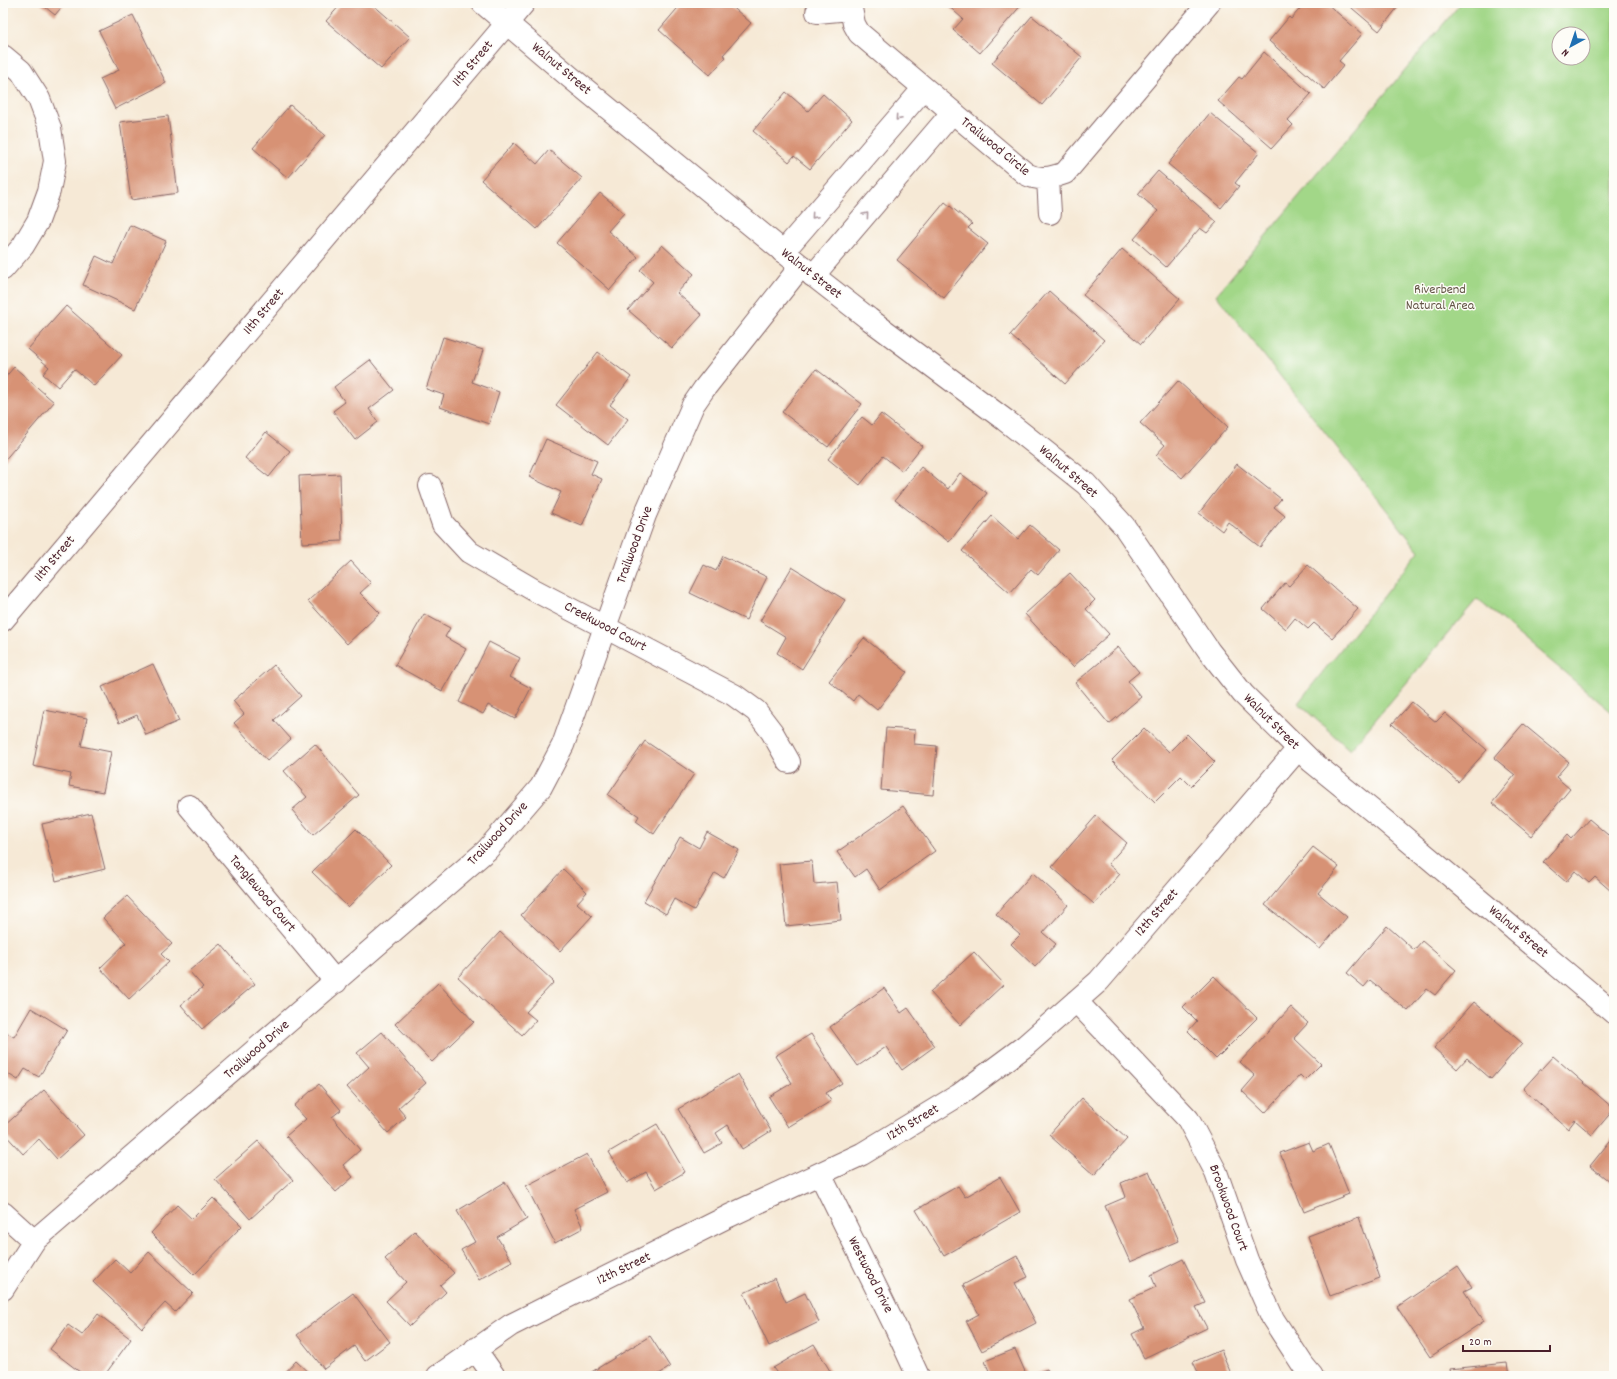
<svg xmlns="http://www.w3.org/2000/svg" width="1617" height="1379" font-family="Dekko,sans-serif">
<style>
.green{fill:#a2d788;stroke:#767b5a;fill-rule:evenodd}
.building{fill:#d79275}
.lines{fill:none;stroke-linecap:round;stroke-linejoin:round}
.street-casing{stroke:#866667;stroke-width:24}
.secondary-casing{stroke:#866667;stroke-width:24}
.street{stroke:#fff;stroke-width:22}
.secondary{stroke:#fff;stroke-width:22}
.oneway{stroke:#ae9aa0}
.labels{text-anchor:middle;dominant-baseline:central;stroke-width:3;stroke-linejoin:round;paint-order:stroke}
.street-label{font-size:14px;fill:#4a1f2b;stroke:#fdfcf7}
.park-label{font-size:14px;fill:#645647;stroke:#fdfcf7}
</style>
<rect width="100%" height="100%" fill="#fdfcf7"/>
<filter id="ink" filterUnits="userSpaceOnUse"><feTurbulence type="fractalNoise" baseFrequency=".025" numOctaves="2"/><feDisplacementMap in="SourceGraphic" scale="8" xChannelSelector="R" yChannelSelector="G"/><feConvolveMatrix kernelMatrix="1 2 1 2 8 2 1 2 1" color-interpolation-filters="sRGB"/></filter>
<filter id="wash" filterUnits="userSpaceOnUse"><feTurbulence type="fractalNoise" baseFrequency=".012" numOctaves="4" result="noise"/><feDisplacementMap in="SourceGraphic" scale="16" xChannelSelector="R" yChannelSelector="G"/><feGaussianBlur stdDeviation="0.9" result="paint"/><feColorMatrix in="noise" values="0 0 0 0 0 0 0 0 0 0 0 0 0 0 0 0 0 1.4 0 .05"/><feComposite in="paint" operator="in"/></filter>
<g filter="url(#wash)">
<rect width="100%" height="100%" fill="#f6e9d6"/>
<path class="green" d="M1461,3H1614V714L1477,599L1350,750L1298,703L1419,551L1216,295ZM1559,34H1583V58H1559Z"/>
<g id="blocks">
<path class="building" d="M40,3H65L55,15Z
M342,3H371L410,37L381,69L326,21Z
M682,3H728L751,23L723,55L726,57L710,75L659,30Z
M945,3H1023L980,53L953,30L963,19Z
M1305,3H1326L1362,34L1339,61L1344,65L1324,89L1269,41L1289,17L1291,19Z
M1346,3H1394L1398,7L1379,31Z
M133,15L166,83L115,109L100,79L119,70L99,31Z
M1032,16L1082,57L1042,105L992,63Z
M1264,52L1311,94L1288,120L1293,125L1272,148L1218,101L1239,77L1242,79Z
M786,92L808,111L823,94L852,120L810,169L794,156L789,162L753,131Z
M290,105L325,135L288,178L253,148Z
M1210,113L1259,153L1235,183L1239,186L1221,208L1168,164Z
M168,116L178,193L131,200L120,122Z
M514,143L537,164L549,150L582,178L537,229L481,180Z
M1158,171L1217,222L1207,233L1200,228L1166,267L1134,239L1158,211L1138,194Z
M600,193L624,213L608,231L638,257L610,290L557,243Z
M945,202L972,224L968,228L988,244L944,298L897,260Z
M130,225L166,241L135,309L83,285L96,256L113,264Z
M662,245L694,274L677,293L702,315L672,348L628,310L653,282L640,270Z
M1122,249L1180,299L1141,344L1083,295Z
M1049,291L1104,340L1065,384L1010,335Z
M66,306L122,355L94,386L74,369L58,387L43,374L49,367L28,349Z
M443,337L483,350L472,382L499,392L489,424L440,407L444,395L426,389Z
M598,352L631,377L610,405L628,419L608,445L556,405Z
M370,360L394,390L369,409L378,422L355,440L333,411L345,402L334,387Z
M14,367L54,402L3,462V380Z
M816,369L862,404L828,447L782,412Z
M1178,381L1228,427L1182,478L1156,455L1165,445L1140,423Z
M881,414L922,446L902,471L883,456L860,485L828,459L862,417L872,425Z
M266,432L290,451L269,477L245,458Z
M546,439L597,461L591,474L602,479L582,526L551,513L561,492L529,477Z
M1237,464L1281,499L1274,507L1285,516L1260,547L1228,522L1222,531L1199,513Z
M921,467L948,489L960,473L987,493L949,542L895,500Z
M340,474L342,541L302,543L299,476Z
M992,516L1018,539L1030,525L1059,550L1038,575L1031,569L1010,593L962,551Z
M723,556L767,577L746,620L690,593L704,565L716,571Z
M351,561L371,583L360,593L380,613L347,644L308,601Z
M1308,565L1358,609L1332,638L1314,623L1308,629L1295,618L1286,629L1263,609L1285,583L1289,586Z
M792,567L845,600L802,669L777,653L786,637L760,621Z
M1070,573L1095,600L1086,609L1109,634L1073,667L1025,614Z
M424,614L450,628L445,637L466,649L442,691L395,665Z
M864,638L907,672L877,710L858,694L853,701L829,681Z
M489,642L520,658L510,677L531,688L515,719L488,705L483,714L459,702Z
M1118,647L1139,672L1128,681L1141,697L1109,724L1075,683Z
M153,664L179,721L146,735L137,715L119,723L102,687Z
M274,665L301,696L274,720L291,739L267,761L234,723L244,714L233,701Z
M1412,702L1436,722L1445,713L1487,750L1458,782L1392,724Z
M44,710L87,718L81,746L111,752L103,792L69,786L71,774L33,766Z
M1523,724L1569,762L1556,777L1570,789L1531,836L1492,803L1515,775L1494,758Z
M886,728L915,730L914,744L937,746L933,795L881,790Z
M1144,728L1169,752L1187,734L1215,762L1191,786L1181,776L1155,802L1112,760Z
M645,741L694,774L654,834L636,821L639,816L608,795Z
M315,744L359,795L313,835L292,810L307,797L284,771Z
M903,806L935,851L880,890L866,869L855,877L837,852Z
M91,813L105,869L56,881L42,824Z
M1096,816L1127,843L1108,864L1120,874L1094,904L1052,867Z
M1589,819L1614,840V889L1612,892L1595,877L1589,883L1575,871L1566,882L1543,862L1567,835L1571,839Z
M356,829L391,865L348,907L312,872Z
M707,832L739,850L724,878L715,873L694,910L674,899L666,914L644,901L680,837L699,848Z
M1313,847L1339,867L1318,893L1347,917L1320,949L1265,905Z
M812,861L814,884L837,882L841,920L786,926L779,864Z
M563,869L587,892L577,903L592,916L560,951L521,915Z
M1033,873L1068,905L1043,933L1056,944L1035,967L1011,944L1020,935L996,914Z
M127,896L172,944L161,954L169,962L129,999L100,968L126,943L103,918Z
M1387,926L1414,950L1422,941L1456,970L1435,995L1427,989L1408,1011L1370,980L1364,987L1347,973Z
M500,932L554,982L526,1012L536,1020L522,1035L458,977Z
M221,944L255,984L202,1029L181,1005L203,987L189,971Z
M974,952L1004,984L960,1025L930,992Z
M1214,976L1257,1018L1216,1059L1188,1031L1197,1021L1183,1007Z
M438,983L474,1022L432,1062L395,1024Z
M884,988L901,1013L908,1008L935,1046L902,1070L886,1047L858,1066L830,1027Z
M1474,1002L1522,1043L1491,1079L1467,1058L1457,1069L1434,1048Z
M1291,1007L1308,1023L1294,1038L1321,1064L1305,1080L1300,1075L1265,1113L1242,1091L1255,1076L1240,1062Z
M31,1008L67,1030L39,1077L25,1069L18,1080L3,1071V1031L14,1037Z
M382,1032L426,1083L398,1108L406,1117L388,1133L347,1087L369,1067L357,1053Z
M811,1034L842,1083L826,1093L831,1101L788,1127L769,1097L792,1083L775,1056Z
M1553,1056L1614,1109L1592,1135L1575,1120L1568,1129L1523,1089Z
M738,1074L771,1131L742,1149L728,1125L716,1133L722,1143L704,1153L678,1109Z
M319,1084L341,1110L332,1117L360,1150L343,1165L353,1177L336,1192L286,1136L306,1119L294,1106Z
M44,1090L84,1135L57,1159L39,1139L23,1154L3,1132V1127Z
M1082,1098L1127,1139L1094,1175L1049,1135Z
M657,1124L685,1172L656,1189L646,1172L627,1183L609,1152Z
M1614,1136V1185L1590,1166Z
M258,1141L293,1180L250,1219L215,1179Z
M1309,1142L1313,1151L1329,1144L1349,1194L1304,1212L1280,1153Z
M587,1154L607,1192L574,1209L583,1228L555,1243L526,1186Z
M1149,1171L1179,1241L1130,1262L1105,1206L1126,1197L1121,1183Z
M1000,1177L1020,1212L944,1256L916,1210L958,1186L965,1197Z
M505,1182L527,1219L497,1237L512,1261L479,1280L461,1250L475,1242L457,1211Z
M213,1198L242,1226L194,1275L151,1233L177,1205L192,1219Z
M1359,1217L1380,1278L1330,1296L1308,1236Z
M415,1231L454,1273L440,1285L446,1292L410,1326L386,1301L406,1282L385,1259Z
M149,1252L193,1293L175,1312L165,1303L142,1328L93,1282L115,1259L130,1273Z
M1017,1256L1028,1277L1015,1283L1036,1323L982,1351L966,1321L979,1314L963,1285Z
M1183,1259L1205,1303L1196,1307L1207,1328L1144,1358L1132,1334L1144,1328L1130,1299L1156,1287L1151,1275Z
M1458,1266L1472,1287L1464,1291L1484,1321L1430,1357L1397,1307Z
M775,1278L786,1302L805,1293L819,1322L769,1346L744,1293Z
M353,1293L390,1342L365,1361L354,1346L324,1369L297,1335Z
M98,1314L131,1339L104,1376H85L50,1349L68,1325L82,1335Z
M650,1336L670,1367L656,1376H585Z
M814,1344L833,1376H779L773,1368Z
M1015,1349L1027,1376H991L985,1361Z
M1221,1350L1232,1376H1189L1198,1372L1193,1362Z
M296,1361L312,1376H282Z
M1507,1363L1509,1376H1451L1450,1369Z
M1047,1369L1050,1376H1029Z
M59,1372L65,1376H56Z"/>
</g>
</g>
<g filter="url(#ink)">
<use href="#blocks" fill-opacity="0" stroke="#866667" stroke-width="1"/>
<g class="lines">
<defs>
<path id="street" d="M850,3L854,24L859,33L1026,174C1039,181 1051,178 1065,173L1209,3
M817,12L851,9
M3,56L21,71L39,99L50,128L55,161L49,191L38,221L23,246L3,269
M1048,179L1050,213
M783,252L924,88
M813,276L952,113
M430,486L443,524L469,552L534,590L734,695L756,711L772,732L789,762
M189,806L336,982
M1076,1001L1188,1119L1216,1172L1247,1260L1273,1319L1303,1365L1312,1376
M820,1174L894,1324L918,1376
M3,1213L34,1241
M3,1289L34,1241L487,850L541,787L563,745L645,515L693,405L704,389L801,266
M475,1349L494,1376
M438,1376L511,1325L729,1216L862,1154L959,1095L1025,1046L1099,981L1298,749"/>
<path id="secondary" d="M483,3L570,77L801,266L869,319L1005,420L1086,484L1124,526L1209,651L1243,694L1311,761L1380,817L1614,1013
M3,620L524,3"/>
</defs>
<use href="#street" class="street-casing"/>
<use href="#secondary" class="secondary-casing"/>
<use href="#street" class="street"/>
<use href="#secondary" class="secondary"/>
</g>
<defs><path id="oneway-chevron" d="M-2-3.5L2.5 0L-2 3.5" fill="none" stroke-width="1.6" stroke-linecap="round" stroke-linejoin="round"/></defs>
<g class="oneway">
<use href="#oneway-chevron" transform="translate(898 118) rotate(131)"/>
<use href="#oneway-chevron" transform="translate(866 215) rotate(-50)"/>
<use href="#oneway-chevron" transform="translate(814 216) rotate(131)"/>
</g>
</g>
<g class="labels">
<g class="street-label">
<text transform="translate(473 64) rotate(-50)">11th Street</text>
<text transform="translate(561 69) rotate(40)">Walnut Street</text>
<text transform="translate(995 147) rotate(39)">Trailwood Circle</text>
<text transform="translate(811 274) rotate(38)">Walnut Street</text>
<text transform="translate(264 312) rotate(-50)">11th Street</text>
<text transform="translate(1068 472) rotate(41)">Walnut Street</text>
<text transform="translate(635 545) rotate(-70)">Trailwood Drive</text>
<text transform="translate(55 559) rotate(-50)">11th Street</text>
<text transform="translate(605 627) rotate(28)">Creekwood Court</text>
<text transform="translate(1271 722) rotate(45)">Walnut Street</text>
<text transform="translate(498 834) rotate(-47)">Trailwood Drive</text>
<text transform="translate(262 894) rotate(50)">Tanglewood Court</text>
<text transform="translate(1157 913) rotate(-49)">12th Street</text>
<text transform="translate(1518 932) rotate(40)">Walnut Street</text>
<text transform="translate(257 1050) rotate(-41)">Trailwood Drive</text>
<text transform="translate(913 1123) rotate(-31)">12th Street</text>
<text transform="translate(1228 1208) rotate(70)">Brookwood Court</text>
<text transform="translate(624 1269) rotate(-26)">12th Street</text>
<text transform="translate(870 1275) rotate(63)">Westwood Drive</text>
</g>
<g class="park-label">
<text x="1440" y="290">Riverbend<tspan x="1440" dy="16">Natural Area</tspan></text>
</g>
</g>
<rect width="1617" height="1379" fill="none" stroke="#fdfcf7" stroke-width="16"/>
<g transform="translate(1571 46) rotate(220)"><circle r="19" fill="#fdfcf7" stroke="#b5a4a5"/>
<path d="M0-3L7 15L0 10L-7 15Z" fill="#1f6fb2"/>
<text y="-6" font-size="11" font-weight="bold" text-anchor="middle" fill="#4a1f2b">N</text>
</g>
<path d="M1463 1345v6h87v-6" fill="none" stroke="#4a1f2b" stroke-width="2"/>
<text x="1469" y="1345" font-size="12" fill="#4a1f2b" stroke="#fdfcf7" stroke-width="3" paint-order="stroke">20 m</text>
</svg>
